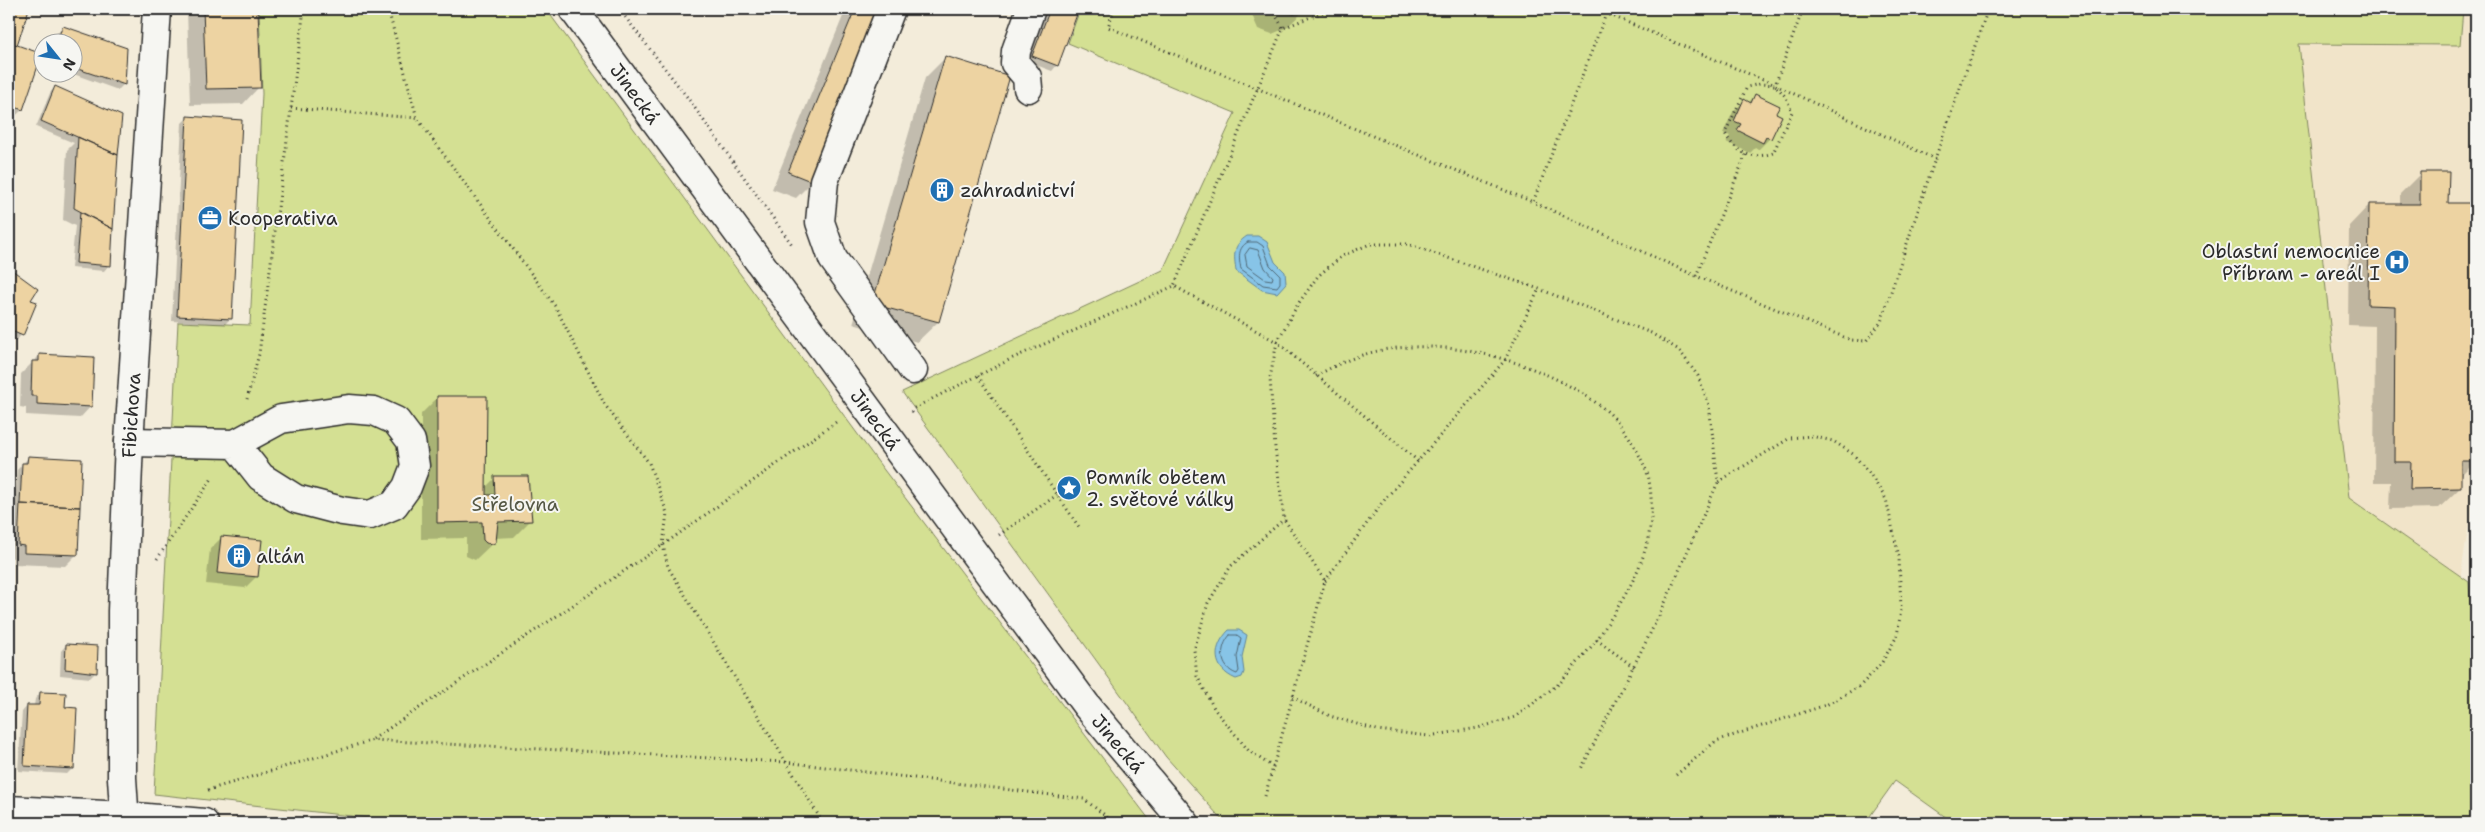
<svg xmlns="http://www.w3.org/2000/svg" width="2485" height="832" font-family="'Shantell Sans',sans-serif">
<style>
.built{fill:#f1e4c9}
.green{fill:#d4e093;stroke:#80865f}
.water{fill:#87c4e7;stroke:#62879c}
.shadow{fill:#0003}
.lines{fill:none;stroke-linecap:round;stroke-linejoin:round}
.shore{stroke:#506876;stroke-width:1}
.building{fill:#edd3a2;stroke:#2b2b2b}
.minor-casing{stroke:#2b2b2b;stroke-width:31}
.path{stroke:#2b2b2b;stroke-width:3;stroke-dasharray:1 4;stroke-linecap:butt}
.minor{stroke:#f6f6f2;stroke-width:28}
.labels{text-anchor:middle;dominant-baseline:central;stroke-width:4;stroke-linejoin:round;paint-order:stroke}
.street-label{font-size:19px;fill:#2b2b2b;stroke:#f6f6f2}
.poi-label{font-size:19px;fill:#2b2b2b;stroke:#f6f6f2;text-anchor:start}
.park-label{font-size:19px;fill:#555845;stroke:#f6f6f2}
</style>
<rect width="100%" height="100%" fill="#f3ecda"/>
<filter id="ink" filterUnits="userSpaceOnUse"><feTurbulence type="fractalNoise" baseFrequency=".02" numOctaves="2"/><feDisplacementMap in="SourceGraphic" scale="10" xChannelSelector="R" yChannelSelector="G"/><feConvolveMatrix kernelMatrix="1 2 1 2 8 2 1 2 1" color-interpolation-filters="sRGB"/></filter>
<g filter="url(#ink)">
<path class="built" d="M2463,9H2476V479L2458,592L2349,629L2299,44L2460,45Z"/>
<path class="green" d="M259,9H546L881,466L1152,823H414L154,794L178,322L250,325L262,94Z
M1080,9H2463L2460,45L2299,44L2349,498L2469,582L2476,697V823H1954L1895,781L1865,823H1225L1166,757L902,392L1163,270L1235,113L1068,43Z"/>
<path class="water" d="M1247,236H1258L1267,242L1275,262L1285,272L1286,283L1277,293L1262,290L1236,271C1234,255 1232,246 1247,236Z
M1229,630H1239L1247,635L1242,657L1244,672L1242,677L1236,679C1212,669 1212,647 1229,630Z"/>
<path class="shadow" d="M9,9H28L15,46L42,55L22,110L10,121Z
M187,9H257L259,87L243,104L190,105Z
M846,9H884L812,182L796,198L772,189Z
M1047,9H1078L1057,65L1052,71L1028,62Z
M1255,9H1306L1286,28L1272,34L1258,29L1252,15Z
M63,28L126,49L123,85L118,90L68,72H72V42H54L57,33Z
M945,58L1009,77L938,322L917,342L853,324L925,78Z
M55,87L116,155L109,265L104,271L71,268L75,226L63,220L67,150L74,143L36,127L50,93Z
M1755,96L1774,113L1770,138L1758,150L1755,148L1750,153L1726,142L1730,136L1723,133L1733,112L1744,101L1748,103Z
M188,117L231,318L225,324L172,321L182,123Z
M2421,173L2447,204H2473L2476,201L2475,461L2460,476V488L2439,508L2390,509L2391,482H2374L2375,326L2348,325L2349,226L2369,205H2400V194Z
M12,272L29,300L21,335L16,341L9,338V275Z
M40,355L91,406L80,418L26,415V408L20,407L21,374Z
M438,397L485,488L495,478L530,496V521L514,537L495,538L494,542L475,560L466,556V538L421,539V414Z
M29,457L77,554L65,566L13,564V558L9,557V517L15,511L17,470Z
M221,538L257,576L245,588L206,584L210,549Z
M66,645L96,672L90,678L60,675L61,651Z
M40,693L64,708L73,768L67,774L18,771L22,712L27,706H34L35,699Z"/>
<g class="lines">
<path class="shore" d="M1248,242H1257L1263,246L1270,265L1280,275V283L1277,287L1263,285L1241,269C1239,258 1237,248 1248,242Z
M1250,248L1258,250L1265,268L1273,277L1272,280L1265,279L1247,266L1245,255Z
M1230,635H1237L1241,638L1237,657L1239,671L1237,674C1219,668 1219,647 1230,635Z"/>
</g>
<path class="building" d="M9,9H29L17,45L9,42Z
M203,9H258L261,88L206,89Z
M855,9H885L813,182L788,172Z
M1050,9H1079L1058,66L1032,56Z
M1278,9H1304L1294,14Z
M63,26L127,48L125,85L72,67V42H56Z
M9,42L42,54L23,110L9,105Z
M945,56L1010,76L939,322L872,304Z
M55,86L122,116L118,155L41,121Z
M1755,94L1780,106L1776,113L1782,116L1771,139L1766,137L1763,143L1737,130L1741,124L1734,121L1744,99L1751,103Z
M187,116L242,120L232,319L177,316Z
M78,137L118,155L113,229L74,208Z
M2420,172H2449L2448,203H2476V461H2461V488L2410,489L2411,462H2394L2395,306L2368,305L2369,204H2420Z
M80,212L113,229L111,266L76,263Z
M12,270L38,289L31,300L37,302L23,336L9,330V278Z
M39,354L94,357L92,407L37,404V396H31L32,361H39Z
M437,396H487L486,495H495L494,476H528L532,521L498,522L496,542L493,544L486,543L483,540L482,522L437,523Z
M28,456L82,459L80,507L20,504L22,463H27Z
M20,504L80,507L78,555L24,553V546L18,545Z
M221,536L262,540L258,577L217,573Z
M66,644L98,646L97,673L65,669Z
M40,692L66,693L65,707L77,708L74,769L24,766L27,705H39Z"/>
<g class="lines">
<defs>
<g id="minor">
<path id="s1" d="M573,9L1086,705L1185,823"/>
<path d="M891,9L824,181L820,222L833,259L913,370"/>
<path d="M1028,88L1027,77L1015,63L1016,51L1031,9"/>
<path d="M129,442L235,444L281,419L349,409L374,411L396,421L411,441L415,466L407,487L394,505L370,515L342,511L296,499L261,477L235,444"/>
<path d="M9,810L124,816L204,823"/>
<path id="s2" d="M125,823L122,778V611L129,442L157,9"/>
</g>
</defs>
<use href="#minor" class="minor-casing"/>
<path class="path" d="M388,9L417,118L555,306L605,405L649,463L667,513L663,545L668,567L823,823
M619,9L687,97L793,246
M1114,9L1108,27L1533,202
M1272,9L1283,28
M1596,9L1775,85L1935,159L1988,9
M1608,9L1533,202L1696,276L1851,340L1866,341L1881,322L1935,159
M1777,87L1786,97L1792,112L1773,153C1752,160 1735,153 1725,133L1747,87L1760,84L1775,85L1803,9
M291,108L417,118
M1696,276L1746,154
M978,376L1079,527
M1316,376C1342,361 1367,351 1397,348C1466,341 1549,366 1603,408C1619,420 1633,441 1641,459C1644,465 1648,473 1649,480C1660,546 1631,587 1597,640L1634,667
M247,399L259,354L304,9
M911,412L914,408L1013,358L1174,286
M1418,461L1277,342L1298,304L1318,276L1342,256L1370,244H1407L1539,289L1651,333L1679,350L1698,376L1709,405L1718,482L1660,614L1581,769
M999,535L1057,495
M157,559L213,477
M1325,581L1381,504L1505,360L1539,289
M1292,697L1330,716L1377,730L1429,736L1478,728L1515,717L1560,683L1597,640
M373,739L663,545L836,422
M1273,767L1249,751L1215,710L1197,676L1194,650L1208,603L1231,566L1284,519
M1676,775L1716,741L1826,705L1860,686L1881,664L1897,636L1901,610L1899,557L1886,499L1870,474L1853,454L1833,441L1811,436L1790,438L1718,482
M208,790L373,740L785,762L1084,799L1115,823
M1265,796L1325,581L1284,519L1275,448L1270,378L1277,342L1174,286L1283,28L1323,12L1324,9"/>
<use href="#minor" class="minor"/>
</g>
</g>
<defs>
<symbol id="building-disc" viewBox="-11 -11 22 22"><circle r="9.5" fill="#1f6fb2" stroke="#f6f6f2"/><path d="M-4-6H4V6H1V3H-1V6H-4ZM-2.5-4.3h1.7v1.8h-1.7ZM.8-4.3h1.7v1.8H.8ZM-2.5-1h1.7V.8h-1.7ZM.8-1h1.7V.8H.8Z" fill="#fff"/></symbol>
<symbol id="office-disc" viewBox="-11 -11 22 22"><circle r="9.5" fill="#1f6fb2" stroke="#f6f6f2"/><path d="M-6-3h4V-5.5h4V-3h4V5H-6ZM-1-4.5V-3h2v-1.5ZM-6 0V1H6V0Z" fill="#fff"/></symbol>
<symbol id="hospital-disc" viewBox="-11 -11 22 22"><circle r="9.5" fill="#1f6fb2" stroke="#f6f6f2"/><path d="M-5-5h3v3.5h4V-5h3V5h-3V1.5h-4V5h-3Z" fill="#fff"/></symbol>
<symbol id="sight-disc" viewBox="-11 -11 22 22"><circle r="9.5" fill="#1f6fb2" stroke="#f6f6f2"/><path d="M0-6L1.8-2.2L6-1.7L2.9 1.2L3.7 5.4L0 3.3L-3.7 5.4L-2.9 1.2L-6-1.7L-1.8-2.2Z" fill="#fff"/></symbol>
</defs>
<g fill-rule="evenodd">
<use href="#building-disc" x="928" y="176" width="28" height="28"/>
<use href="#office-disc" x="196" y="204" width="28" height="28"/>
<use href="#hospital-disc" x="2383" y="248" width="28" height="28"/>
<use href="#sight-disc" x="1055" y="474" width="28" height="28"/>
<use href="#building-disc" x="225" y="542" width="28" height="28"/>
</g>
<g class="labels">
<g class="street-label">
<text stroke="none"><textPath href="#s1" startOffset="105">Jinecká</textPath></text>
<text stroke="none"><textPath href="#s2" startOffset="408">Fibichova</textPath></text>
<text stroke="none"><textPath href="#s1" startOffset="510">Jinecká</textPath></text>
<text stroke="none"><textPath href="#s1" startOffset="915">Jinecká</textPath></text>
</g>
<g class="poi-label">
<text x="960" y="190">zahradnictví</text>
<text x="228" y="218">Kooperativa</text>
<text x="2380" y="251" text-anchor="end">Oblastní nemocnice<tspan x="2380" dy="22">Příbram - areál I</tspan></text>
<text x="1086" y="477">Pomník obětem<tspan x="1086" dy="22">2. světové války</tspan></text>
<text x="256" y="556">altán</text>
</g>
<g class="park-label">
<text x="515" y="504">Střelovna</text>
</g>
</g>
<rect width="2485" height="832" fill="none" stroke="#f6f6f2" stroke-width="30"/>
<rect x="15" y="15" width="2455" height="802" fill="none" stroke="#2b2b2b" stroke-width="2" filter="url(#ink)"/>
<g transform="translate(58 58) rotate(120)"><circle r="24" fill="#f6f6f2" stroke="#a5a5a2"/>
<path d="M0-4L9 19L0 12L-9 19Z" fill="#1f6fb2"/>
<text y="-8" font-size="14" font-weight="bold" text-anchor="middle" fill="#2b2b2b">N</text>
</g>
</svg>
